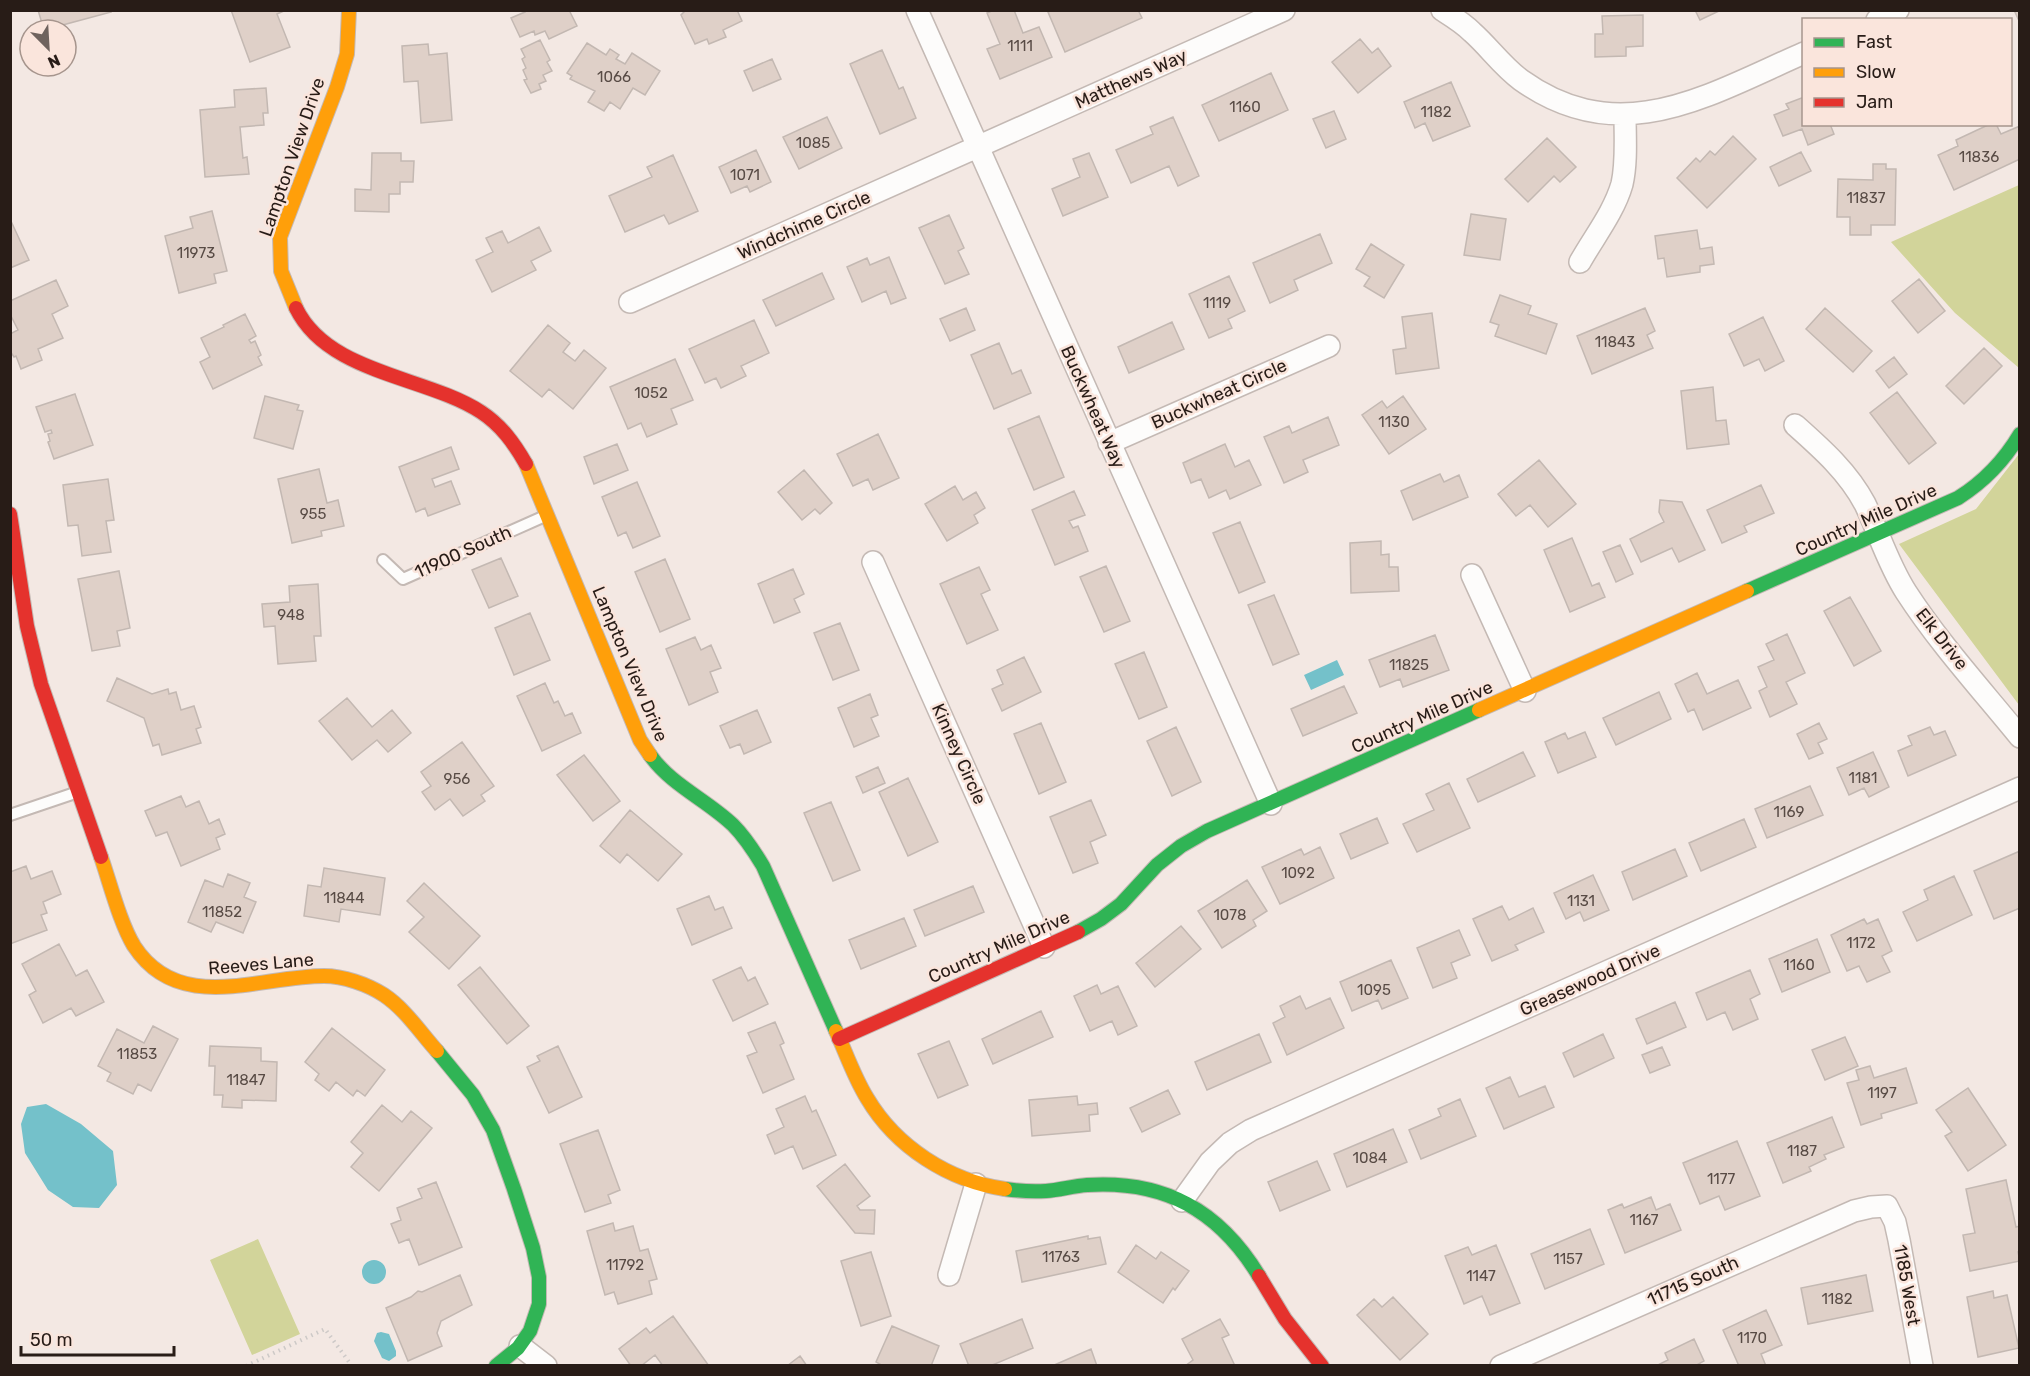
<svg xmlns="http://www.w3.org/2000/svg" width="2030" height="1376" font-family="Rubik,sans-serif">
<style>
.green{fill:#d2d49a}
.water{fill:#74c1ca}
.building{fill:#dfd0c8;stroke:#c3b8b2;stroke-width:1.5}
.lines{fill:none;stroke-linecap:round;stroke-linejoin:round}
.lane-casing{stroke:#c4b9b4;stroke-width:14}
.street-casing{stroke:#c4b9b4;stroke-width:24}
.fast-casing{stroke:#c4b9b4;stroke-width:16}
.slow-casing{stroke:#c4b9b4;stroke-width:16}
.jam-casing{stroke:#c4b9b4;stroke-width:16}
.path{stroke:#cdc9c7;stroke-width:4;stroke-dasharray:1.5 4.5;stroke-linecap:butt}
.lane{stroke:#fdfcfb;stroke-width:10}
.street{stroke:#fdfcfb;stroke-width:21}
.fast{stroke:#30b455;stroke-width:14}
.slow{stroke:#ff9f0a;stroke-width:14}
.jam{stroke:#e5322d;stroke-width:14}
.labels{text-anchor:middle;dominant-baseline:central;stroke-width:5;stroke-linejoin:round;paint-order:stroke}
.number-label{font-size:15px;fill:#584b45}
.street-label{font-size:18px;fill:#281c17;stroke:#fae5dc}
</style>
<rect width="100%" height="100%" fill="#f3e8e3"/>
<path class="green" d="M2019,185V368L1955,313L1891,242Z
M2019,454V705L1899,544L1976,509Z
M258,1239L300,1334L252,1355L210,1260Z"/>
<path class="water" d="M1337,660L1344,675L1311,690L1304,675Z
M46,1104L81,1124L113,1151L117,1185L99,1208L73,1207L48,1190L25,1153L21,1124L27,1107Z
M362 1272a12 12 0 1 1 24 0a12 12 0 1 1-24 0Z
M381,1332L389,1334L396,1351V1356L389,1361L382,1358L374,1341L377,1333Z"/>
<path class="building" d="M38,10H110L111,12L44,30Z
M231,10H286L277,14L290,47L250,62Z
M524,10H569L577,26L549,39L545,31L535,35L534,31L520,37L511,18L525,12Z
M686,10H737L742,21L723,30L726,37L709,44L707,39L695,44L681,15Z
M994,10H1014L1023,33L1039,27L1052,57L1000,79L987,49L1000,44L987,13Z
M1052,10H1138L1142,18L1065,52L1048,12Z
M1695,10H1721L1700,20Z
M2014,10H2020V23Z
M1643,15V46L1626,47V56L1595,57V34H1603L1602,16Z
M1360,39L1372,53L1378,48L1391,66L1358,93L1332,62Z
M540,40L550,60L547,62L552,71L543,75L546,81L539,84L541,89L531,93L524,80L527,79L523,70L526,68L522,59L525,57L521,49Z
M587,43L606,55L610,49L619,55L616,59L625,64L632,53L660,71L645,95L633,88L620,109L610,102L604,111L588,102L595,91L570,79L572,76L567,73Z
M428,44L429,55L447,53L452,120L421,123L418,81L404,82L402,46Z
M882,50L899,89L903,87L916,118L880,134L850,64Z
M772,59L781,79L753,91L744,71Z
M1271,73L1288,110L1219,141L1202,105Z
M1451,82L1470,126L1433,141L1425,123L1415,128L1404,102Z
M266,88L268,113H263L264,125L240,127L243,158L247,157L249,174L205,177L200,110L235,107L234,90Z
M1804,97V124H1830L1834,134L1808,145L1802,129L1783,136L1774,115L1789,109L1786,104Z
M1334,111L1346,139L1326,148L1313,119Z
M827,117L842,148L799,169L783,137Z
M1173,117L1199,176L1178,186L1169,166L1131,183L1116,150L1153,134L1150,127Z
M1990,124H1996L2001,134L2020,126V159L1954,190L1938,155L1958,146L1956,140Z
M1733,136L1756,159L1707,208L1677,178L1696,158L1700,162L1710,151L1715,155Z
M1547,138L1576,167L1560,182L1554,176L1528,202L1505,179Z
M756,150L771,182L750,192L747,186L731,193L719,167Z
M1801,152L1811,171L1779,186L1770,167Z
M372,153H401V161H414L413,182H400V194H389V212L355,211V189L371,190Z
M1089,153L1108,197L1063,216L1052,189L1080,177L1073,159Z
M673,155L698,211L669,224L664,215L625,232L609,196L652,177L647,167Z
M1873,164H1886V169H1896L1895,225H1871V235H1850V217H1837L1838,179L1873,180Z
M212,211L227,271L214,274L216,283L179,293L165,236L193,228L190,217Z
M1471,214L1506,219L1500,260L1464,255Z
M949,215L964,248L958,251L969,274L945,284L919,228Z
M10,219L29,260L10,268Z
M539,227L551,251L531,261L536,270L492,292L476,260L493,252L486,238L502,231L508,243Z
M1697,230L1700,249L1712,247L1714,264L1700,266V272L1667,277L1664,258L1658,259L1655,236Z
M1320,234L1332,263L1294,280L1298,290L1270,303L1253,263Z
M1371,244L1404,265L1384,298L1364,286L1370,277L1356,269Z
M889,257L906,298L891,304L886,291L862,302L847,267L867,258L870,265Z
M822,273L834,299L776,326L763,300Z
M1229,276L1245,311L1228,319L1232,328L1209,338L1189,294Z
M1919,279L1945,311L1918,333L1892,301Z
M56,280L68,306L52,314L63,338L38,349L42,360L21,369L16,356L14,357L10,351V334L18,330L10,314V301Z
M1500,295L1531,306L1528,314L1557,324L1546,354L1495,336L1499,325L1490,322Z
M966,308L975,330L950,341L940,319Z
M1645,308L1655,331L1647,335L1653,348L1592,374L1577,336Z
M1825,308L1872,351L1853,372L1806,329Z
M1432,313L1439,368L1396,374L1393,350L1406,348L1402,317Z
M245,314L256,336L249,340L251,343L255,341L261,355L258,357L262,365L213,389L200,362L210,357L201,338L224,327L223,325Z
M1763,317L1784,361L1765,371L1759,359L1744,366L1729,334Z
M754,320L769,353L741,366L746,376L721,388L716,378L705,383L689,349Z
M1172,322L1184,349L1129,373L1118,347Z
M548,325L570,343L563,352L575,361L584,350L606,368L573,409L549,389L542,397L510,371Z
M999,343L1012,374L1021,370L1031,393L994,409L971,355Z
M1984,348L2002,366L1964,404L1946,386Z
M1894,357L1907,374L1889,388L1876,371Z
M675,359L693,400L671,409L677,424L647,437L641,423L628,429L610,387Z
M1713,387L1716,421L1726,420L1729,444L1687,449L1681,391Z
M1897,392L1936,443L1909,464L1870,413Z
M75,394L93,445L54,459L48,442L50,441L48,434L52,433L51,430L45,432L36,407Z
M265,396L299,405L297,410L303,411L293,449L254,438Z
M1403,396L1426,429L1389,454L1362,415L1382,401L1387,408Z
M1039,416L1064,477L1034,490L1008,429Z
M1328,417L1339,445L1303,460L1308,472L1284,483L1264,437L1289,426L1292,433Z
M878,434L899,478L873,490L868,479L853,486L837,454Z
M617,444L628,470L594,484L584,457Z
M1225,444L1235,467L1249,460L1261,485L1230,499L1226,490L1209,498L1201,479L1191,483L1183,463Z
M451,447L459,469L432,479L435,487L451,481L460,504L428,516L425,508L416,512L399,467Z
M1539,460L1576,504L1548,527L1530,505L1516,516L1498,494Z
M319,469L327,503L338,500L344,526L321,531L322,536L292,543L278,479Z
M804,470L832,503L820,514L815,509L802,520L778,492Z
M1440,474L1444,482L1459,475L1468,497L1413,520L1401,491Z
M108,479L114,520L106,521L111,552L82,556L78,525L68,526L63,485Z
M637,482L660,536L633,548L626,532L618,536L602,497Z
M1761,485L1774,513L1744,526L1747,532L1722,543L1707,510Z
M955,486L963,500L976,492L985,508L974,515L978,523L947,541L925,504Z
M1074,491L1085,515L1069,521L1073,528L1078,526L1088,551L1055,565L1032,510Z
M1660,500L1682,502L1705,550L1679,562L1672,548L1641,562L1630,539L1664,522L1659,512Z
M1240,522L1265,582L1239,593L1213,533Z
M1572,538L1592,586L1599,583L1605,597L1570,612L1544,550Z
M1381,541V555L1389,554V567H1398L1399,591L1351,593L1350,543Z
M1620,545L1633,574L1616,582L1603,552Z
M501,558L518,596L489,608L472,570Z
M665,559L690,619L660,632L635,572Z
M1106,566L1130,621L1104,632L1080,577Z
M979,567L990,590L981,594L998,630L967,644L940,584Z
M793,569L804,594L794,599L800,612L774,623L758,584Z
M119,571L130,628L117,631L120,646L92,651L78,579Z
M318,584L321,636H314L316,661L278,664L275,626L264,627L262,604L290,602L289,586Z
M1274,595L1299,654L1273,665L1248,605Z
M1850,597L1881,651L1854,666L1824,611Z
M530,613L550,660L514,675L495,628Z
M840,623L859,670L833,680L814,633Z
M1787,634L1805,673L1786,682L1797,704L1770,717L1759,691L1767,687L1758,667L1774,660L1766,644Z
M1435,635L1449,670L1403,687L1400,679L1380,687L1369,660Z
M695,637L701,650L711,645L721,668L710,672L718,692L689,705L666,649Z
M1144,652L1167,707L1139,719L1115,664Z
M1024,657L1041,692L1002,711L992,689L1003,684L997,670Z
M1697,673L1707,694L1738,680L1751,708L1703,730L1694,709L1688,712L1675,684Z
M117,678L152,694L168,689L169,694L176,692L181,710L194,706L201,727L196,729L201,743L162,755L159,744L153,746L144,718L107,701Z
M545,683L554,703L558,701L565,716L572,713L581,733L542,751L517,696Z
M1344,686L1357,713L1303,736L1291,709Z
M1659,692L1671,719L1616,745L1603,718Z
M870,694L878,715L871,718L879,736L854,747L838,708Z
M347,698L372,727L392,710L411,733L388,752L377,740L352,760L319,721Z
M757,710L771,742L744,754L740,744L730,748L720,726Z
M1041,723L1066,782L1039,794L1014,734Z
M1819,723L1827,739L1818,743L1823,753L1809,759L1797,734Z
M1176,727L1201,782L1172,796L1147,741Z
M1930,727L1934,735L1945,731L1956,755L1908,776L1898,751L1912,745L1908,736Z
M1585,732L1596,757L1558,773L1545,742L1565,733L1568,739Z
M462,742L494,786L481,795L485,801L463,816L450,799L435,810L422,792L431,786L421,772Z
M1523,752L1535,776L1478,802L1467,779Z
M1873,752L1889,787L1869,797L1864,788L1849,795L1837,768Z
M584,755L620,801L593,821L557,775Z
M878,767L885,783L863,793L856,777Z
M908,778L938,842L908,856L879,792Z
M1449,783L1470,828L1417,852L1403,824L1434,810L1426,794Z
M1810,786L1823,815L1767,838L1755,809Z
M181,796L186,807L199,801L209,824L219,819L225,834L216,838L220,849L181,866L167,832L156,836L145,811Z
M1091,800L1106,835L1090,842L1098,863L1073,873L1050,817Z
M831,802L860,870L833,881L804,813Z
M630,810L682,854L658,881L627,854L620,863L600,846Z
M1377,818L1388,843L1351,859L1340,834Z
M1744,819L1756,847L1701,871L1689,843Z
M1320,847L1334,878L1280,904L1262,867L1301,849L1304,855Z
M1675,849L1687,876L1633,900L1622,872Z
M2020,851V908L1994,919L1974,871Z
M26,866L31,879L52,871L61,894L43,902L47,913L41,915L47,930L10,944V872Z
M324,868L385,878L380,915L341,909L339,922L304,916L308,885L321,887Z
M228,874L250,883L244,897L256,902L243,933L216,922L211,932L188,922L205,880L223,887Z
M1593,875L1609,910L1584,921L1580,912L1566,919L1554,893Z
M1954,876L1972,915L1917,941L1903,912L1928,900L1924,890Z
M1247,880L1267,911L1253,920L1256,926L1222,948L1198,911Z
M424,883L480,936L449,969L409,932L424,917L407,901Z
M973,886L984,912L925,936L914,910Z
M709,896L715,910L723,907L732,928L692,945L677,909Z
M1502,906L1509,920L1533,908L1544,932L1515,945L1518,950L1492,961L1473,919Z
M904,918L916,946L861,969L849,940Z
M1864,919L1867,924L1878,919L1892,951L1882,956L1890,972L1867,982L1859,966L1847,971L1831,935Z
M1181,926L1201,949L1155,987L1136,963Z
M1459,930L1470,955L1451,963L1457,978L1433,988L1417,948Z
M1817,939L1830,972L1782,992L1769,959Z
M59,944L76,976L87,970L104,1002L76,1016L71,1008L43,1023L29,995L36,991L22,964Z
M1391,960L1408,998L1382,1009L1378,1000L1352,1011L1340,982Z
M480,967L529,1026L507,1044L458,985Z
M741,967L748,981L755,977L768,1004L733,1021L713,980Z
M1750,970L1760,994L1750,999L1758,1019L1733,1030L1725,1012L1707,1020L1696,993Z
M1097,985L1101,994L1118,986L1137,1026L1118,1035L1112,1021L1090,1031L1074,996Z
M1300,996L1306,1009L1330,998L1344,1028L1287,1055L1273,1023L1285,1017L1280,1006Z
M1675,1002L1686,1027L1647,1044L1636,1019Z
M1041,1011L1053,1037L993,1064L982,1039Z
M775,1022L784,1043L780,1045L794,1079L763,1093L747,1056L757,1052L748,1033Z
M153,1026L178,1039L151,1091L138,1084L133,1094L107,1081L111,1073L98,1066L117,1029L144,1043Z
M332,1028L385,1070L365,1096L357,1090L353,1096L336,1082L329,1091L315,1080L319,1074L305,1062Z
M1259,1034L1271,1062L1207,1090L1195,1062Z
M1603,1034L1614,1058L1574,1077L1563,1053Z
M1845,1037L1858,1066L1825,1080L1812,1050Z
M949,1041L968,1085L938,1098L918,1054Z
M210,1046L261,1048V1061L277,1062L276,1101L242,1100V1108L222,1107L223,1095H214L215,1066H209Z
M558,1046L582,1097L549,1113L527,1067L540,1061L537,1056Z
M1662,1047L1670,1065L1650,1073L1642,1055Z
M1870,1066L1874,1078L1906,1068L1917,1103L1881,1114L1882,1118L1861,1125L1847,1083L1859,1080L1856,1070Z
M1510,1077L1519,1097L1545,1086L1554,1107L1504,1129L1486,1088Z
M1968,1088L2006,1145L1968,1171L1945,1136L1952,1132L1936,1110Z
M1168,1090L1180,1114L1142,1132L1130,1108Z
M805,1096L812,1112L816,1110L836,1155L803,1169L793,1146L775,1154L767,1135L784,1127L776,1109Z
M1077,1096L1078,1105L1097,1103L1098,1114L1089,1115L1090,1131L1032,1136L1029,1100Z
M1460,1099L1476,1136L1421,1159L1409,1130L1441,1116L1438,1109Z
M382,1105L402,1122L411,1111L432,1128L379,1191L351,1167L363,1153L351,1142Z
M1832,1117L1844,1147L1824,1155L1826,1159L1809,1167L1811,1171L1783,1183L1767,1143Z
M1393,1129L1407,1162L1347,1187L1334,1154Z
M598,1130L620,1190L608,1195L611,1203L585,1212L560,1144Z
M1737,1141L1760,1196L1725,1210L1719,1196L1700,1204L1683,1163Z
M1317,1161L1330,1190L1280,1211L1268,1182Z
M845,1164L870,1196L857,1206L860,1210H875L874,1234L855,1233L817,1186Z
M2006,1180L2016,1227L2020,1226V1252H2018L2020,1261L1970,1271L1963,1235L1975,1233L1966,1189Z
M436,1182L462,1247L419,1265L409,1239L399,1243L391,1224L401,1220L397,1208L422,1198L418,1189Z
M1651,1197L1656,1210L1670,1204L1681,1230L1625,1253L1608,1210L1622,1204L1624,1208Z
M613,1223L615,1231L633,1226L640,1251L648,1249L657,1279L649,1281L652,1294L618,1304L614,1292L605,1295L587,1231Z
M1590,1229L1604,1264L1545,1289L1531,1254Z
M1088,1236V1239L1100,1237L1106,1264L1022,1282L1016,1251Z
M1136,1245L1156,1259L1161,1252L1189,1271L1175,1290L1173,1288L1163,1303L1118,1272Z
M1496,1245L1520,1303L1490,1315L1482,1296L1464,1304L1445,1256L1468,1247L1472,1255Z
M871,1252L891,1316L861,1326L841,1261Z
M460,1275L472,1305L441,1321L437,1333L442,1346L408,1361L386,1308L411,1297L418,1291L422,1292Z
M1866,1275L1873,1311L1808,1324L1801,1288Z
M1993,1291L1994,1298L2007,1295L2019,1348L1978,1357L1967,1297Z
M1393,1297L1428,1334L1400,1360L1357,1315L1374,1299L1382,1307Z
M1766,1310L1782,1345L1761,1354L1766,1366H1739L1723,1330Z
M673,1316L709,1366H663L655,1355L641,1366H631L619,1349L646,1328L650,1333Z
M1022,1319L1033,1348L990,1366H969L960,1344Z
M1220,1319L1229,1335L1222,1338L1235,1366H1185L1193,1360L1182,1339Z
M892,1326L939,1346L931,1366H883L876,1362Z
M1694,1339L1704,1361L1695,1366H1656L1668,1360L1665,1353Z
M1091,1349L1097,1366H1052Z
M800,1356L807,1366H787Z"/>
<g class="lines">
<defs>
<path id="lane" d="M383,560L403,579L545,516
M10,815L78,792"/>
<path id="street" d="M917,10L1271,804
M1442,10C1453,17 1463,23 1472,32C1489,47 1502,66 1521,80C1620,151 1708,95 1804,53
M1877,20L1898,10
M1580,262C1594,237 1614,212 1622,184C1627,162 1625,137 1625,115
M630,302L1284,10
M1795,425C1822,449 1848,472 1865,504C1879,533 1888,564 1906,592C1939,643 1981,689 2020,737
M1109,443L1329,346
M873,562L1044,947
M1472,575L1525,691
M1182,1201L1210,1162L1230,1143L1251,1130L2020,788
M949,1275L976,1184
M520,1346L546,1366
M1501,1366L1854,1211L1871,1207L1887,1206L1895,1222L1899,1240L1922,1366"/>
<path id="fast" d="M1747,591L1958,498C1985,481 2004,461 2020,434
M650,755C671,785 707,800 733,825C745,837 754,851 763,866L836,1031
M1078,932L1101,919L1121,904L1157,865L1181,846L1207,831L1479,710
M437,1051L473,1095L493,1130L514,1189L533,1248L539,1277V1304L530,1331L518,1348L496,1366
M1005,1189C1019,1191 1032,1192 1046,1191C1060,1190 1073,1186 1087,1185C1164,1180 1219,1210 1259,1276"/>
<path id="slow" d="M296,308L281,271L280,237L337,87L347,54L349,10
M526,464L640,740L650,755
M1479,710L1747,591
M101,857C110,883 120,923 134,946C179,1015 259,976 324,976C343,976 367,984 384,995C405,1009 420,1032 437,1051
M836,1031C846,1053 854,1077 867,1098C896,1147 949,1181 1005,1189"/>
<path id="jam" d="M296,308C328,374 426,376 481,412C501,425 514,443 526,464
M10,514L27,626L41,684L101,857
M839,1039L1078,932
M1259,1276L1285,1319L1322,1366"/>
</defs>
<use href="#lane" class="lane-casing"/>
<use href="#street" class="street-casing"/>
<use href="#fast" class="fast-casing"/>
<use href="#slow" class="slow-casing"/>
<use href="#jam" class="jam-casing"/>
<path class="path" d="M246,1366L325,1329L352,1366"/>
<use href="#lane" class="lane"/>
<use href="#street" class="street"/>
<use href="#fast" class="fast"/>
<use href="#slow" class="slow"/>
<use href="#jam" class="jam"/>
</g>
<g class="labels">
<g class="number-label">
<text x="1020" y="46">1111</text>
<text x="614" y="77">1066</text>
<text x="1245" y="107">1160</text>
<text x="1436" y="112">1182</text>
<text x="813" y="143">1085</text>
<text x="1979" y="157">11836</text>
<text x="745" y="175">1071</text>
<text x="1866" y="198">11837</text>
<text x="196" y="253">11973</text>
<text x="1217" y="303">1119</text>
<text x="1615" y="342">11843</text>
<text x="651" y="393">1052</text>
<text x="1394" y="422">1130</text>
<text x="313" y="514">955</text>
<text x="291" y="615">948</text>
<text x="1409" y="665">11825</text>
<text x="1863" y="778">1181</text>
<text x="457" y="779">956</text>
<text x="1789" y="812">1169</text>
<text x="1298" y="873">1092</text>
<text x="344" y="898">11844</text>
<text x="1581" y="901">1131</text>
<text x="222" y="912">11852</text>
<text x="1230" y="915">1078</text>
<text x="1861" y="943">1172</text>
<text x="1799" y="965">1160</text>
<text x="1374" y="990">1095</text>
<text x="137" y="1054">11853</text>
<text x="246" y="1080">11847</text>
<text x="1882" y="1093">1197</text>
<text x="1802" y="1151">1187</text>
<text x="1370" y="1158">1084</text>
<text x="1721" y="1179">1177</text>
<text x="1644" y="1220">1167</text>
<text x="1061" y="1257">11763</text>
<text x="1568" y="1259">1157</text>
<text x="625" y="1265">11792</text>
<text x="1481" y="1276">1147</text>
<text x="1837" y="1299">1182</text>
<text x="1752" y="1338">1170</text>
</g>
<g class="street-label">
<text transform="translate(1131 79) rotate(-24)">Matthews Way</text>
<text transform="translate(292 157) rotate(-71)">Lampton View Drive</text>
<text transform="translate(804 225) rotate(-24)">Windchime Circle</text>
<text transform="translate(1219 394) rotate(-24)">Buckwheat Circle</text>
<text transform="translate(1093 407) rotate(66)">Buckwheat Way</text>
<text transform="translate(1866 520) rotate(-24)">Country Mile Drive</text>
<text transform="translate(463 552) rotate(-24)">11900 South</text>
<text transform="translate(1942 639) rotate(52)">Elk Drive</text>
<text transform="translate(630 664) rotate(67)">Lampton View Drive</text>
<text transform="translate(1422 717) rotate(-24)">Country Mile Drive</text>
<text transform="translate(959 754) rotate(66)">Kinney Circle</text>
<text transform="translate(999 947) rotate(-24)">Country Mile Drive</text>
<text transform="translate(261 964) rotate(-5)">Reeves Lane</text>
<text transform="translate(1590 980) rotate(-24)">Greasewood Drive</text>
<text transform="translate(1693 1281) rotate(-24)">11715 South</text>
<text transform="translate(1907 1285) rotate(80)">1185 West</text>
</g>
</g>
<rect width="2030" height="1376" fill="none" stroke="#281c17" stroke-width="24"/>
<rect x="1802" y="18" width="210" height="108" fill="#fae5dc" stroke="#a6958d" stroke-width="1.5"/>
<rect x="1814" y="38" width="30" height="9" fill="#30b455" stroke="#a6958d" stroke-width="1.5"/>
<text x="1856" y="48" font-size="18" fill="#281c17">Fast</text>
<rect x="1814" y="68" width="30" height="9" fill="#ff9f0a" stroke="#a6958d" stroke-width="1.5"/>
<text x="1856" y="78" font-size="18" fill="#281c17">Slow</text>
<rect x="1814" y="98" width="30" height="9" fill="#e5322d" stroke="#a6958d" stroke-width="1.5"/>
<text x="1856" y="108" font-size="18" fill="#281c17">Jam</text>
<g transform="translate(48 48) rotate(156)"><circle r="28" fill="#fae5dc" stroke="#a6958d" stroke-width="1.5"/>
<path d="M0-4.5L10 22L0 15L-10 22Z" fill="#6f635e"/>
<text y="-9" font-size="16" font-weight="bold" text-anchor="middle" fill="#281c17">N</text>
</g>
<path d="M21 1346v9h153v-9" fill="none" stroke="#281c17" stroke-width="3"/>
<text x="30" y="1346" font-size="18" fill="#281c17" stroke="#fae5dc" stroke-width="4.5" paint-order="stroke">50 m</text>
</svg>
